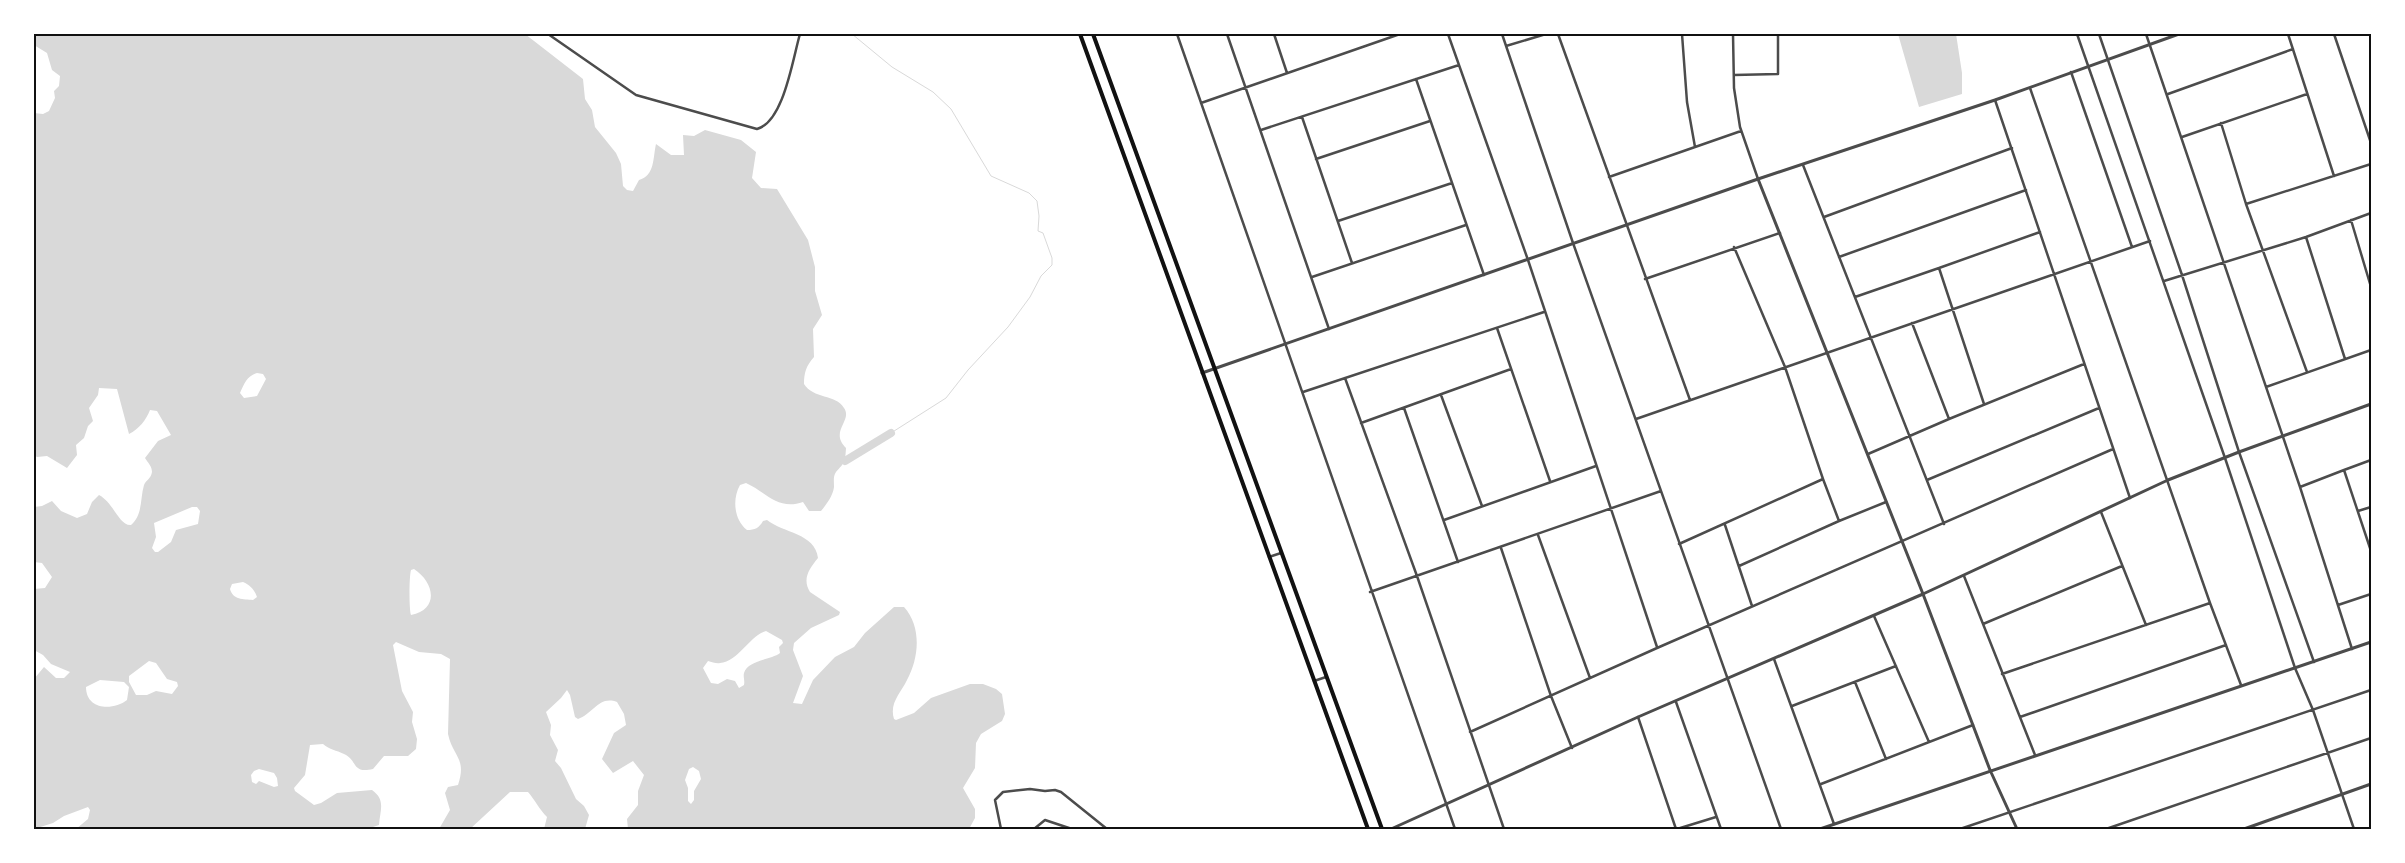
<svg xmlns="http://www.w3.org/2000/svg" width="2405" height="863" font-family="Merriweather,serif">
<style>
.water{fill:#d9d9d9;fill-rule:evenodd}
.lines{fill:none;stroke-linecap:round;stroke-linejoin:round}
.stream{stroke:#d9d9d9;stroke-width:1}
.river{stroke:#d9d9d9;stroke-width:8}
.minor{stroke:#4c4c4c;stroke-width:2.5}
.tertiary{stroke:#4c4c4c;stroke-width:3}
.primary{stroke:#111;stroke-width:4}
.neatline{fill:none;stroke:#111;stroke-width:2}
</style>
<rect width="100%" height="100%" fill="#fff"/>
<path class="water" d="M34,34H525L583,79L585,99L592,110L595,127L616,153L621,164L623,186L627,190L633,191L639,180C655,176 653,157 656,144L671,155H684L683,135L694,136L705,130L741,140L756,152L752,178L761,188L777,189L808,240L815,267V291L822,315L813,329L814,357C806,366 804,373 804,384C813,399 836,394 844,408C853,421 829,431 846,448C845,463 845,462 836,472C833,476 834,482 834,487C833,496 826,505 821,511H809L803,502C778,511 766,492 746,483L740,485C732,499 734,520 747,530C755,530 759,528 763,521L767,520C783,533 815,533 818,558C809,569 802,579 810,592L840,612L839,615L811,628L794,643L793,650L803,676L793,703L802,704L813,680L835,657L854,647L865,633L894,607H904C922,627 919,658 907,680C901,693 889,703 894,719L896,720L914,713L931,698L970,684H983L996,689L1002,694L1005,714L1002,721L981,734L976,743L975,768L963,788L975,809V818L969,829H628L627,819L638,805V791L644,775L633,761L613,773L602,759L614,733L626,725L624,714L617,702C599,695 593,714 578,719L575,717L570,695L567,690L561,698L546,712L551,725L550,735L558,750L555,761L561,768L576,799L584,806L589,815L585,829H544L547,817C539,809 535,800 528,792H510L470,829H439L450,810L445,793L448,787L458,785C467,758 453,757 448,734L450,659L441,654L419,652L396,642L393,645L402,691L413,712L412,722L417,739L416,749L408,756H384L373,769C351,774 358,760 344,754C336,750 330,750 323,744L310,745L305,775L294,788L295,791L314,805L321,803L337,793L372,790C386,800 380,810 379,825L367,829H76L88,819L90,810L88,807L64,816L53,823L34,829V679L44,667L56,678H64L70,672L51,664L43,655L34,650V589L45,588L52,577L42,563L34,562V507L42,506L52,501L61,511L77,518L87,514L92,502L99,495C114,503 119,526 131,525C143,515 140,498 144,485C146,480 151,479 152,472C152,466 148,463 145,458L158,441L171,435L157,411L150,410C146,420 139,429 129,434L117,389L99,388L98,395L89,408L93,421L88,426L84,438L76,445L77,455L67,468L47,456L37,457L34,455V113L43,114L49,111L55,98L54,91L59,86L60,76L52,70L47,53L34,45ZM257,373L263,374L266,379L257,396L244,398L240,393C244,384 247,376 257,373ZM192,507H197L200,511L198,524L176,530L171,542L158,552H155L152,548L156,537L154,523ZM414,569C434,582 440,609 411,615C409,610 409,577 411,570ZM243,582C250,585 254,589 257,597L253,600C243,599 233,600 230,589L232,584ZM766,631L782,640L783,643L779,647L780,653C771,660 748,660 744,673C743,677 745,680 744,685L739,688L735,681L727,679L718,684L711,683L703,668L708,661C712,662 717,664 720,663C739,661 749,636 766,631ZM149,661L156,663L167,679L177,682L178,686L172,694L156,691L147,695H136L129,682V676ZM100,680L124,682L129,687L127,700C113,711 86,710 86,687ZM693,767L699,771L701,779L694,791V800L691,804L688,801V788L685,780L689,769ZM259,769L274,773L277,778L278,786L274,787L259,781L256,784L252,782L251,775L254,771Z
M1898,34H1956L1962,73V94L1919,107Z"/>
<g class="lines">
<path class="stream" d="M852,34L892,67L933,92L951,109L991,176L1029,193L1037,201L1039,216L1038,231L1043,233L1052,258V265L1041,276L1030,297L1008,327L968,370L946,398L891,433"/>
<path class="river" d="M845,461L891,433"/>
<path class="minor" d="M548,34L636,95L757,129C784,122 793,57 800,34
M1177,34L1455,829
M1227,34L1329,329
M1274,34L1287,73
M1448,34L1528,260L1657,647
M1502,34L1573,243L1781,829
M1558,34L1690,400
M1682,34L1687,102L1695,147
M1733,34L1734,88L1740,127L1758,179
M2077,34L2225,458L2295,668L2313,710L2354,829
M2099,34L2182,275L2239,452L2314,662
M2146,34L2300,487L2352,649
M2288,34L2334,176
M2334,34L2371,143
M1506,46L1546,34
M2071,72L2132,247
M1734,75L1778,74V34
M1416,79L1484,275
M2030,88L2210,603L2241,685
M2168,94L2293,49
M1995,100L2130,498
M1201,103L1400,34
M1302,117L1352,263
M2221,123L2246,204L2307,372
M1261,130L1459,65
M2182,137L2307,94
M1316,159L1430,121
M1803,165L1944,524
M1609,177L1741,131
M2246,204L2371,164
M1824,217L2012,148
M2351,220L2371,287
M1338,221L1452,183
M2306,237L2345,359
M1839,257L2026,190
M1939,268L2040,232
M1312,277L1466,225
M1645,279L1780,233
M2164,281L2306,237L2371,213
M1855,297L1939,268L1984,404
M1912,323L1949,419
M1497,328L1550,481
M1345,378L1417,576L1504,829
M2266,387L2371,350
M1303,392L1544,312
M1441,395L1482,506
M1404,408L1458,562
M1636,419L2150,241
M1361,423L1511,369
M1868,454L1949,419L2084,364
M2371,460L2344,470L2371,551
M1927,480L2099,408
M2300,487L2344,470
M2358,511L2371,507
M2101,512L2146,625
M1444,520L1596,466
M1839,521L1886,502
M1725,525L1752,606
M1538,535L1590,678
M1679,544L1823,479L1785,367L1734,247
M1501,548L1551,696L1572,748
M1269,557L1281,553
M1739,566L1839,521L1823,479
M1964,576L2035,755
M1370,592L1661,491
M2338,605L2371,594
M1874,616L1929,742
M1983,624L2122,566
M1774,659L1834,824
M2002,674L2210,603
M1314,681L1326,677
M1855,682L1886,759
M1676,702L1721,829
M1792,706L1896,666
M1638,717L1676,829
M2020,717L2226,645
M1470,732L1657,648L2113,449
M1821,784L1973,725
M1001,829L995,800L1003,792L1030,789L1045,791L1055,790L1061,792L1107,829
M1034,829L1045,820L1072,829
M1677,829L1716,817
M1960,829L2371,690
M2106,829L2371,738"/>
<path class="tertiary" d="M1758,179L1923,594L1990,770L2017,829
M1202,373L1758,179L1995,100L2179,34
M1391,829L1638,717L1923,594L2168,480L2239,452L2371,404
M1820,829L2371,642
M2244,829L2371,784"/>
<path class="primary" d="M1080,34L1368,829
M1093,34L1382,829"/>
</g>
<rect width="2405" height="863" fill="none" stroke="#ffffff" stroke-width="70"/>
<rect x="35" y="35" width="2335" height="793" class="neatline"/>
</svg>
